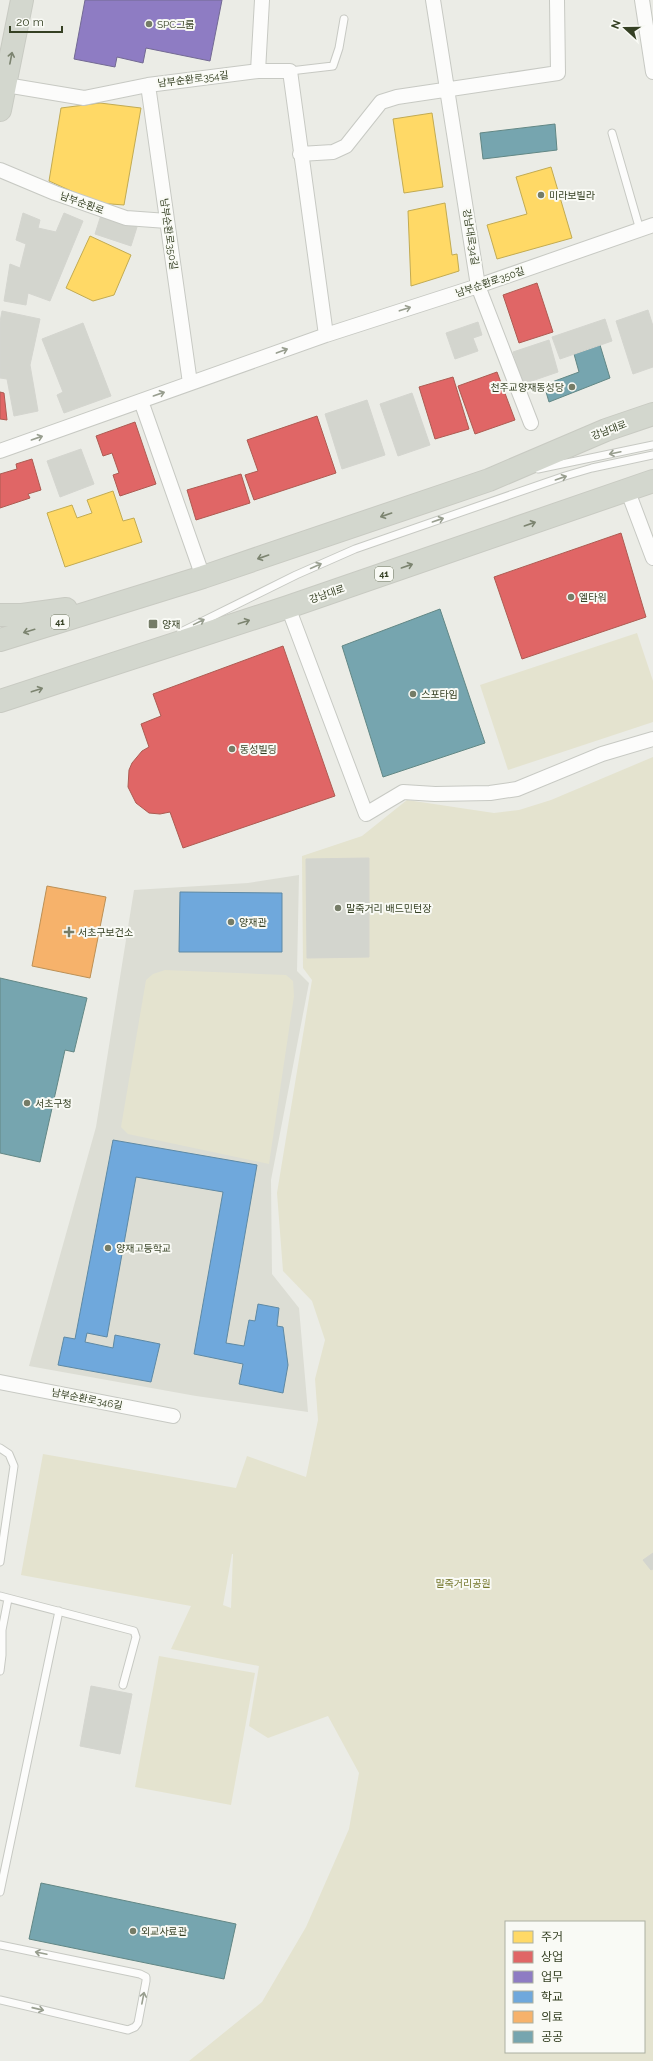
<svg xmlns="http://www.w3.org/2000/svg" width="653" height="2061" font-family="Raleway,'Noto Sans KR',sans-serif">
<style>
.built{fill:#dcddd4}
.green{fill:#e4e3cf;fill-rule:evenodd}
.homes{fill:#ffd966;stroke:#c2ab52}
.shops{fill:#e06666;stroke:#ad5b52}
.offices{fill:#8e7cc3;stroke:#736a93}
.schools{fill:#6fa8dc;stroke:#5e89a4}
.health{fill:#f6b26b;stroke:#bc9055}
.public{fill:#76a5af;stroke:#628785}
.building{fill:#d3d5ce;stroke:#d4d5cf}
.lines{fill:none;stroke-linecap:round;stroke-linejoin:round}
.service-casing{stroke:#c7c9c3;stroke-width:9}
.minor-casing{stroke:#c7c9c3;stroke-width:16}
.primary-casing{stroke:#c8cac2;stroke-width:24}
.service{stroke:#fcfcfb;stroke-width:7}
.minor{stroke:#fcfcfb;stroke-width:14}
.primary{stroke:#d3d7ce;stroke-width:22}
.oneway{stroke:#7c8470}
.oneway2{stroke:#989e8f}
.poi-dot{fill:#757c67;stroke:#f9faf5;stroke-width:1.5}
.labels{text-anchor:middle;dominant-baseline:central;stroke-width:4;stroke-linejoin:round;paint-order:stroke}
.shield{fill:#f9faf5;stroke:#707862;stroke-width:1}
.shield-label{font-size:9px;font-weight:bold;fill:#354023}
.poi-label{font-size:10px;fill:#354023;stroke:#f9faf5;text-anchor:start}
.street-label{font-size:10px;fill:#354023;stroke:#f9faf5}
.park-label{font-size:10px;fill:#75772d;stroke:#f9faf5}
</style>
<rect width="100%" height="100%" fill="#ebece6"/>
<path class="built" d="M299,875L297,971L309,983L271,1180L272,1274L299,1308L308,1412L196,1396L29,1366L96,1127L134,890L248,883Z"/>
<path class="green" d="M637,633L653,681V722L508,770L480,685Z
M653,757V2061H189L262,2002L306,1927L349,1829L359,1773L328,1716L268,1738L249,1726L259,1666L171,1649L191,1606L21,1575L43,1454L236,1488L247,1456L306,1477L318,1420L315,1379L325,1340L312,1301L283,1271L277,1193L312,980L303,968L302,856L362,836L407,800L494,813L519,810L551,800ZM232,1554H233L231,1608L223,1605ZM506,1922H644V2052H506Z
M165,970L286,975L293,981L294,996L269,1164L128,1134L121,1127L146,980L153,974Z
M159,1656L255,1673L231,1805L135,1787Z"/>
<path class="homes" d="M100,103L141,108L124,205L98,203L49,181L61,108Z
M432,113L443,187L404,193L393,119Z
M551,167L572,238L497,259L487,225L527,214L516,177Z
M445,203L452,255L457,254L459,271L411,286L408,211Z
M90,236L131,255L114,295L93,301L66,288Z
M113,491L123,521L134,518L142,542L65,567L47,513L72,505L77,518L92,513L87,500Z"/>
<path class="shops" d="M537,283L553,332L519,343L503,295Z
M497,372L515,420L475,434L458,386Z
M453,377L469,429L435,439L419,387Z
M0,392L4,393L7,420L0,419Z
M317,416L336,473L254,500L245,475L258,471L247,440Z
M135,422L156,484L120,496L113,475L119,473L112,453L103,456L96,436Z
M32,459L41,490L28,494L30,498L0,508V474L17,469L16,464Z
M241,474L250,503L196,520L187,490Z
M621,533L646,617L522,659L494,577Z
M283,646L335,796L183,848L170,812L160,814L149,813L136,803L128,787L129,770L132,763L142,751L149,747L141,724L161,716L153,694Z"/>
<path class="offices" d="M85,0H222L210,61L146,48L143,63L117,57L115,67L74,59Z"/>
<path class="schools" d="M180,892L282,893V952H179Z
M113,1140L257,1165L226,1343L244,1346L249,1320L255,1321L258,1304L279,1308L277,1326L283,1327L288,1365L283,1393L239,1384L243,1364L194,1354L223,1192L136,1177L107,1337L87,1333L85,1342L113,1348L115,1335L160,1344L151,1382L58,1365L64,1337L75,1339Z"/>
<path class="health" d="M47,886L106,897L90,978L32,966Z"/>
<path class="public" d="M555,124L557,150L483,159L480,133Z
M600,345L610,378L549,402L544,385L579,372L574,354Z
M440,609L485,743L383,777L342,646Z
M0,978L87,998L74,1052L65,1050L40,1162L0,1153Z
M41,1883L236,1924L224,1979L29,1939Z"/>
<path class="building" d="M23,213L40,220L38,228L56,232L64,213L83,221L50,301L28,293L26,305L4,301L10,264L20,268L26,244L16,240Z
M101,215L137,227L131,246L95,234Z
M648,310L653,326V367L633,374L616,321Z
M2,311L40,319L30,365L38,411L14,416L7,379L0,378V322Z
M605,319L612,341L560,359L552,337Z
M478,322L482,335L473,338L478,351L455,359L446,333Z
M83,323L111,396L64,413L57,395L63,392L42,339Z
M549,340L558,372L523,384L513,352Z
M412,393L430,445L398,456L380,404Z
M367,400L385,455L342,469L325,414Z
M81,449L94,484L60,497L47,461Z
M369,858V957L307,958L306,859Z
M653,1553V1569L651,1570L643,1560Z
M91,1686L132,1694L120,1754L80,1746Z"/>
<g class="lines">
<defs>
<path id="service" d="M290,71L333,66L339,48L344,19
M612,133L640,230
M538,469L653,445
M181,632L296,575L355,549L565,476L592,468L653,455
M0,1448L9,1454L14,1466L0,1562
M0,1596L134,1631L136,1637L123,1685
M0,1671L2,1655V1630L8,1599
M0,1892L59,1611
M0,1945L140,1974L146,1977V1981L138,2023L135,2027L128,2030L0,2000"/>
<path id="minor" d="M433,0L478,286L531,423
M642,0L653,72
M258,71L262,0
M6,85L84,98L148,85L258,71H290L326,335
M148,85L190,383
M300,154L333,152L346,146L381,102L397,97L558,73L557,0
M0,170L55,193L126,218L167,221
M141,401L203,577
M0,451L326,335L478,286L653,225
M627,489L653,558
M288,607L366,814L403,792L435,794L490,793L517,789L602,754L653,739
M0,1382L173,1416"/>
<path id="primary" d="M0,110L22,0
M0,615H22L66,609
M0,640L203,577L489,480L606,430L653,414
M0,701L288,607L653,481"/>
</defs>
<use href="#service" class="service-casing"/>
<use href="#minor" class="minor-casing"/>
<use href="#primary" class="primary-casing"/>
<use href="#service" class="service"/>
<use href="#minor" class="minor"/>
<use href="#primary" class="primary"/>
</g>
<defs><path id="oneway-shaft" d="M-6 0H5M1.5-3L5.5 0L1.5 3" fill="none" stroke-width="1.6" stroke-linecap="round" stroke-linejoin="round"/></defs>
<g class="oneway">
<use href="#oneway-shaft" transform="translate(11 58) rotate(-79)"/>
<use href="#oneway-shaft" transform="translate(386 515) rotate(161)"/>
<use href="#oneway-shaft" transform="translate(530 524) rotate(-19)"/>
<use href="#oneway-shaft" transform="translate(263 557) rotate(161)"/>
<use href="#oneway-shaft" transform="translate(407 566) rotate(-19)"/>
<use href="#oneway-shaft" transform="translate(244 622) rotate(-18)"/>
<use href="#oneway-shaft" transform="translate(29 631) rotate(163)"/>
<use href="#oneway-shaft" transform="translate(37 690) rotate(-18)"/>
</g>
<g class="oneway2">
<use href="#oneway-shaft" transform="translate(405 309) rotate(-18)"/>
<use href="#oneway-shaft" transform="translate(282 351) rotate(-20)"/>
<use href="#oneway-shaft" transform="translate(159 394) rotate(-19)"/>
<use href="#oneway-shaft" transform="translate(37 438) rotate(-19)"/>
<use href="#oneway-shaft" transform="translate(615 453) rotate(168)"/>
<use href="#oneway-shaft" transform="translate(561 478) rotate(-19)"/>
<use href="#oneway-shaft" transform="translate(438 520) rotate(-19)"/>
<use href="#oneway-shaft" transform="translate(316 566) rotate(-24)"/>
<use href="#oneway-shaft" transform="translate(199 622) rotate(-26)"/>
<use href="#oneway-shaft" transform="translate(41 1953) rotate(-168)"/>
<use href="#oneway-shaft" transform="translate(143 1998) rotate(-79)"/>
<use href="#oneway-shaft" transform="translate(38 2009) rotate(13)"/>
</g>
<g class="poi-dot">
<circle cx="149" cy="24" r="4"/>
<circle cx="541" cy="195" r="4"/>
<circle cx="572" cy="387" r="4"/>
<circle cx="571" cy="597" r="4"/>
<rect x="148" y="619" width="10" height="10" rx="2"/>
<circle cx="413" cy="694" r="4"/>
<circle cx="232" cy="749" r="4"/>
<circle cx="338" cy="908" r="4"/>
<circle cx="231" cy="922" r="4"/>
<path d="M67 926h4v4h4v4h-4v4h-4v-4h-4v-4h4z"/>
<circle cx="27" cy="1103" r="4"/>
<circle cx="108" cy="1248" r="4"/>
<circle cx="133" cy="1931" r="4"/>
</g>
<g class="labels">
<g class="shield">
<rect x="375" y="567" width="18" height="14" rx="3"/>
<rect x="51" y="615" width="18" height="14" rx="3"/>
</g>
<g class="shield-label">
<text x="384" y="574">41</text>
<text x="60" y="622">41</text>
</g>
<g class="poi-label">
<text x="157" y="24">SPC그룹</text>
<text x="549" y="195">미라보빌라</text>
<text x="564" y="387" text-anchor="end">천주교양재동성당</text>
<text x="579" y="597">엘타워</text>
<text x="162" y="624">양재</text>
<text x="421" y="694">스포타임</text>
<text x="240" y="749">동성빌딩</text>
<text x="346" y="908">말죽거리 배드민턴장</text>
<text x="239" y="922">양재관</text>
<text x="78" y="932">서초구보건소</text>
<text x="35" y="1103">서초구청</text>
<text x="116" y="1248">양재고등학교</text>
<text x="141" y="1931">외교사료관</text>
</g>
<g class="street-label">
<text transform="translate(193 79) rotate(-7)">남부순환로354길</text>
<text transform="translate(82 203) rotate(20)">남부순환로</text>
<text transform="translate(169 234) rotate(82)">남부순환로350길</text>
<text transform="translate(471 237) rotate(81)">강남대로34길</text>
<text transform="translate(490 282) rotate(-19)">남부순환로350길</text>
<text transform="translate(609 430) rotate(-21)">강남대로</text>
<text transform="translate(327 594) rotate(-19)">강남대로</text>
<text transform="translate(87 1399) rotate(11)">남부순환로346길</text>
</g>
<g class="park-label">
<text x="463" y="1583">말죽거리공원</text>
</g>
</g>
<rect x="505" y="1921" width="140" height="132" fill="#f9faf5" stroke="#abb0a1"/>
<rect x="513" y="1931" width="20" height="12" fill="#ffd966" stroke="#abb0a1"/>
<text x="541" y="1941" font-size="12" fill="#354023">주거</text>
<rect x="513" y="1951" width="20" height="12" fill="#e06666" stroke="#abb0a1"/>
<text x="541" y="1961" font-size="12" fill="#354023">상업</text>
<rect x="513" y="1971" width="20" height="12" fill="#8e7cc3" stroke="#abb0a1"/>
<text x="541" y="1981" font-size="12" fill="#354023">업무</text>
<rect x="513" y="1991" width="20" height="12" fill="#6fa8dc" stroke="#abb0a1"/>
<text x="541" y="2001" font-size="12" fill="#354023">학교</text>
<rect x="513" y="2011" width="20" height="12" fill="#f6b26b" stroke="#abb0a1"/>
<text x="541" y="2021" font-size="12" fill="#354023">의료</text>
<rect x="513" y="2031" width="20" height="12" fill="#76a5af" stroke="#abb0a1"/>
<text x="541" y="2041" font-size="12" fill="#354023">공공</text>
<g transform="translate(625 28) rotate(291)" stroke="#f9faf5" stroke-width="3" paint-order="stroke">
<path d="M0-3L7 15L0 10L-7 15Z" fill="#354023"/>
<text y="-6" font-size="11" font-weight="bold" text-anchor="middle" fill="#354023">N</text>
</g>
<path d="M10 26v6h52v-6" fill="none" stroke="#354023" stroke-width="2"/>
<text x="16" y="26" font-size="12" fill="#354023" stroke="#f9faf5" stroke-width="3" paint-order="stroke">20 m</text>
</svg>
